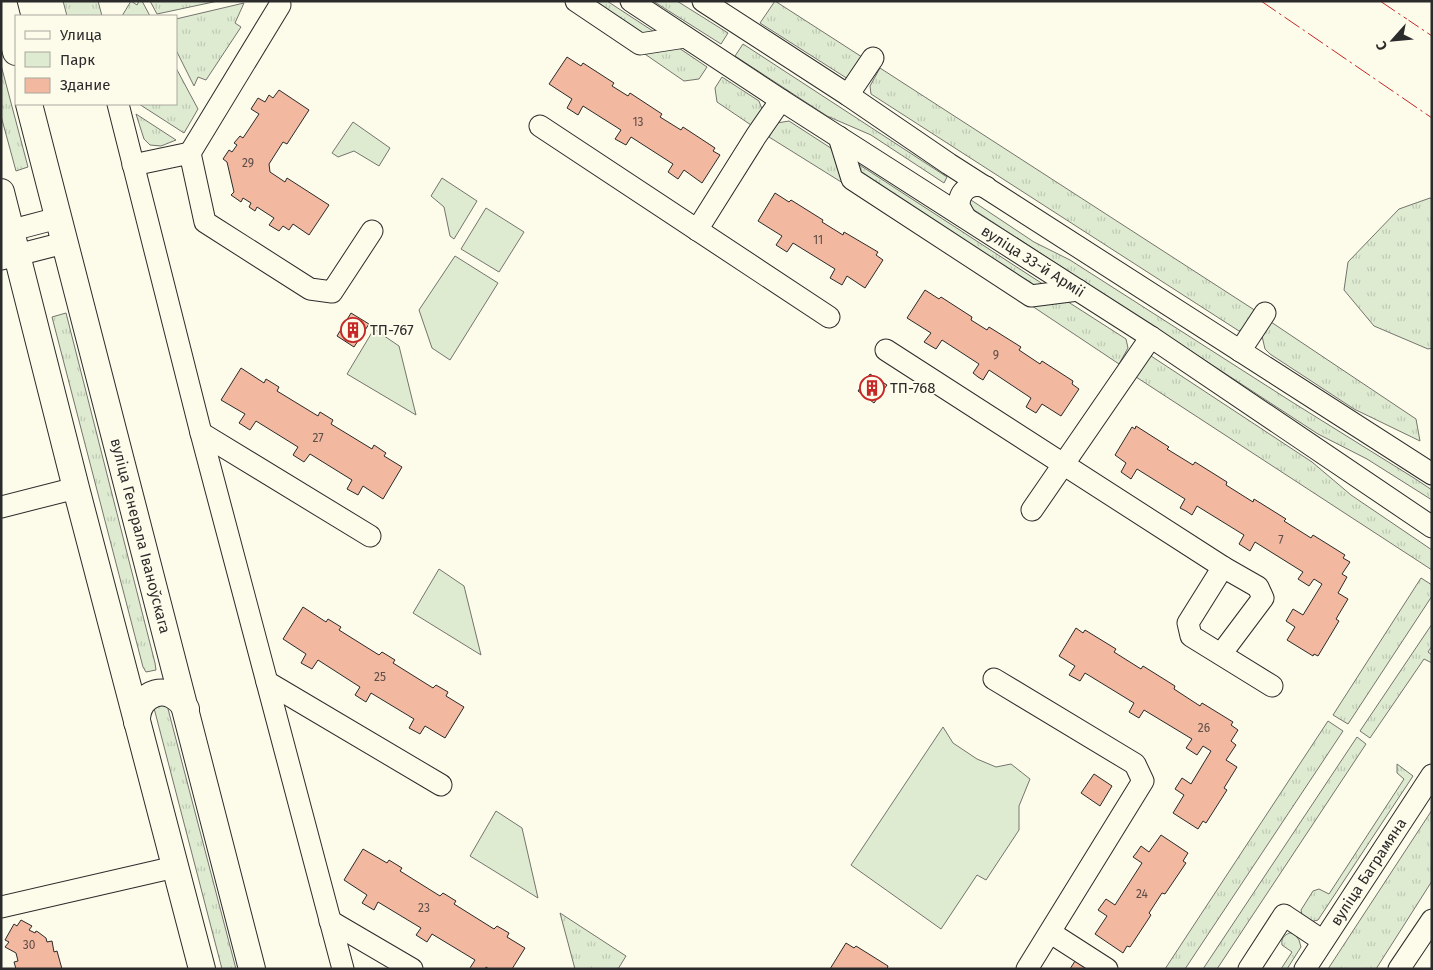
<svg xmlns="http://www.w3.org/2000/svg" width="1433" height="970" font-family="'Fira Sans',sans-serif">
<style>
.grass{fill:url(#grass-tufts);stroke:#74746e}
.green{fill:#deebd1;stroke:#74746e}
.building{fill:#f2b8a0;stroke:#2b2b2b}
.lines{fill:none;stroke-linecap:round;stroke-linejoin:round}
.minor-casing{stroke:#2b2b2b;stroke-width:23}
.major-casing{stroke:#2b2b2b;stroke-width:28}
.minor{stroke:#fdfbea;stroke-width:21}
.major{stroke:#fdfbea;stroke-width:26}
.power{stroke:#c62828;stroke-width:1;stroke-dasharray:18 4 2.5 4;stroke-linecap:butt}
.labels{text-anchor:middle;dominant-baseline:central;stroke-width:4;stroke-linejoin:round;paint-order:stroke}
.number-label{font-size:12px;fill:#5d4e48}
.street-label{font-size:15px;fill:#2b2b2b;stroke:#fdfbea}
.poi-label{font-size:15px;fill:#2b2b2b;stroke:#fdfbea;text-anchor:start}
</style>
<defs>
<pattern id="grass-tufts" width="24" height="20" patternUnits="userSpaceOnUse" patternTransform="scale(1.25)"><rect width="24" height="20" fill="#deebd1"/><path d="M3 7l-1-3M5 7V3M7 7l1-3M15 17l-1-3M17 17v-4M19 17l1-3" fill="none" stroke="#bfcab4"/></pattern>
</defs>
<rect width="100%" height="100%" fill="#fdfbea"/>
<path class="grass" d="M63,1H98L102,16H67Z
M131,1L137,5L139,1H142L150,16H122Z
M150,1H218L157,14Z
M594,1H607L659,35L646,36Z
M653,1H677L728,33L721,44Z
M775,1L862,57L848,79L760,23Z
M244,3L235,23L241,27L206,80L198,77L194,86L176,50V19Z
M673,44L707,67L699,79L684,81L639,50Z
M743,44L947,177L944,183L871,135L827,116L735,56Z
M1,65L28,167L16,171L1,116Z
M176,68L198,109L184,133L139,104H176Z
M880,68L1256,311L1248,327L1239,331L871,94L870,86Z
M722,77L759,101L763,112L754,127L717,102L715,88Z
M136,114L176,140L161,146L150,145L144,139Z
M789,121L840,154L846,185L769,137L777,123Z
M852,160L1049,288L1036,290L856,171Z
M968,198L1034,242L1070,260L1292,402L1414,478L1432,490V500L1367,459L1318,434L965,204Z
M1430,198L1432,199V348L1428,349L1374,326L1344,290L1348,262L1399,209Z
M1062,298L1126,339L1128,348L1119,364L1026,302Z
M66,313L155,663L156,670L146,672L143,667L52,317Z
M1271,322L1416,419L1420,441L1354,409L1270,354L1265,349L1262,336Z
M1151,356L1312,462L1351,495L1432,550V570L1133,375L1140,362Z
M1421,578L1432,585V596L1348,724L1333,715Z
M1432,624V646L1428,652L1432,655V663L1424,659L1370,738L1360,731Z
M158,702L167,705L236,969H222L154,708Z
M1328,721L1343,731L1185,969H1165Z
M1357,737L1366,744L1217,969H1203Z
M1397,764L1413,776L1318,920L1310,922L1302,915L1301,910L1313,891L1319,889L1329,894L1404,779L1397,773Z
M1432,810V881L1376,969H1328Z
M560,913L626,956L618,969H575Z
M1289,933H1294L1299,940L1301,947L1287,969H1281L1292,952L1282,945C1281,938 1284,936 1289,933Z"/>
<path class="green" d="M353,122L390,148L379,166L354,151L338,157L332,153Z
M442,178L477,201L454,239L450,236L444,207L431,196Z
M486,208L524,232L499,272L461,249Z
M455,256L498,283L450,360L432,348L419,310Z
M374,329L399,346L416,415L347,374Z
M439,569L464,586L481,655L413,613Z
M943,727L953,743L977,759L996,767L1011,764L1030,779L1019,806V830L986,880L977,875L941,929L851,865Z
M496,811L522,828L538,898L470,856Z"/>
<path class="building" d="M567,57L581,66L583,63L614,83L612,86L628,96L630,93L662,114L660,117L681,130L683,127L715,148L713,151L720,155L702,183L684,170L678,179L668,172L673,164L631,137L626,145L615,139L621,130L583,106L578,115L567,108L572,99L549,84Z
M279,90L309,110L287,144L283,142L269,164L270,172L285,182L287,178L329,205L309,235L293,224L289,230L283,226L279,231L269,225L274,218L257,207L255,211L249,207L251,203L243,198L241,202L231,195L234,192L227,162L223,159L229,150L232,152L237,145L234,143L240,136L243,138L259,114L251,109L258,98L265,102L269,95L273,98Z
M775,193L789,202L791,200L823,220L822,222L843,235L844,232L878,252L876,255L883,260L865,288L847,276L842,285L830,278L835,269L793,243L787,252L776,245L782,236L758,221Z
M925,290L939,299L941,297L972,317L971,320L987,330L989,327L1021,347L1019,350L1040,364L1042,361L1073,381L1072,384L1079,389L1061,416L1042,404L1036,413L1026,407L1031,398L989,370L983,380L978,377L973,373L979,364L942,340L936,349L924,342L931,333L907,318Z
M351,313L369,324L354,347L337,336Z
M241,368L264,383L266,379L279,387L277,391L318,416L320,412L333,420L331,424L372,449L374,445L386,453L384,456L402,467L383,499L363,486L358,495L347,489L352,480L310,454L304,462L293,455L298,447L256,421L250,430L239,423L245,414L221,400Z
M870,374L887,385L874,403L858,391Z
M1136,426L1169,447L1167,449L1193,465L1195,462L1227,482L1226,485L1253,502L1254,499L1286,519L1284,521L1311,538L1313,535L1345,555L1343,558L1350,562L1342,574L1347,577L1338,593L1348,599L1336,619L1339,621L1318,656L1314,654L1313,656L1287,640L1295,627L1286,621L1293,609L1303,615L1322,584L1314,579L1309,586L1298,579L1303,572L1255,542L1250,551L1239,544L1244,535L1197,506L1192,515L1186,511L1180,508L1185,499L1137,469L1131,479L1121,472L1126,463L1115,455L1132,427L1135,429Z
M303,607L326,622L328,619L341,627L339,630L379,655L382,652L395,660L393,663L433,688L436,685L448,692L446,696L464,707L445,738L425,726L420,734L409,728L414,719L371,693L366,702L355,695L360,687L318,660L312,669L301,663L306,654L283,639Z
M1076,628L1083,633L1085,630L1116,649L1114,652L1141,669L1143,666L1175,686L1174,689L1200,706L1202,703L1233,722L1231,725L1238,730L1231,741L1236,745L1226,760L1237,767L1224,788L1227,790L1206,823L1203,821L1198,829L1173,813L1184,795L1175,789L1182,778L1191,784L1211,751L1203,746L1197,755L1186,748L1192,739L1144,710L1139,718L1129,712L1134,703L1085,673L1080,681L1069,675L1075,666L1059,656Z
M1094,774L1112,786L1100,806L1081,793Z
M1161,835L1188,853L1183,861L1186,863L1165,894L1162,893L1149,913L1151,915L1130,947L1127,946L1123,953L1095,934L1107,916L1098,910L1106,899L1115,905L1142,863L1133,857L1137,852L1141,846L1149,852Z
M363,849L387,863L389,860L402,868L400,871L440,896L443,893L456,901L454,904L494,929L497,926L509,933L507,937L525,948L512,969H489L486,967L485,969H471L470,968L475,960L432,934L427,942L416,935L421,928L378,902L374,910L362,903L367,895L344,880Z
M21,920L32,926L29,930L35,933L36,931L38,932L46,938L47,942L52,941L54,952L57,951L62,969H16L14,962L18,961L16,953L5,947L9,942L5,940L14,924L17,926Z
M846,943L854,948L856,946L888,966L887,969H830Z
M1075,961L1087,969H1070Z"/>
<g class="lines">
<defs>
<g id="minor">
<path d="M576,1L640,44L685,37"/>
<path id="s1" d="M631,1L781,100L1151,337L1432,527"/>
<path d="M703,1L848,95L949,164L1432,474"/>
<path d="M848,95L873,58"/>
<path d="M118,104L201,433L343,969"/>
<path d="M540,126L829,317"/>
<path d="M839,137L852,179L1031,296L1078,290"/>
<path d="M190,153L280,5"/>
<path d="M133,165L190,153L205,222L310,289L332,292L372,231"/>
<path d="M965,217L959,206C959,190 971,182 986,187"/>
<path d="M697,230L756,136L781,100"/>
<path d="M1,233L58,218"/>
<path d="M1,259L64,243"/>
<path d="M886,350L1223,567L1258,587L1263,598L1221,654"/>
<path d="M1240,351L1265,313"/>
<path d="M201,433L370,536"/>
<path d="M1,507L76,488"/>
<path d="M1032,510L1151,337"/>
<path d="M1223,567L1188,623L1191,636L1272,686"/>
<path d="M994,679L1135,764L1143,781L1027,969"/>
<path d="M267,682L441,785"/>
<path d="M1,907L175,867"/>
<path d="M330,921L412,969"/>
<path d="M1051,933L1107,969"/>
<path d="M1249,969L1284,915L1323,941"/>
<path id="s2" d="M1305,969L1432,775"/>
<path d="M1399,969L1432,920"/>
</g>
<g id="major">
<path d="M3,1L16,52"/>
<path id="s3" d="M29,104L252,969"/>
<path d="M1,192L76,488L202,969"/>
<path d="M137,722C136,691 171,681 186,709"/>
</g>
</defs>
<use href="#minor" class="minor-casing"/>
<use href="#major" class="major-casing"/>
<use href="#minor" class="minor"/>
<use href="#major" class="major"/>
<path class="power" d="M1261,1L1432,118
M1380,1L1432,36"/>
</g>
<defs>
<symbol id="building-ring" viewBox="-11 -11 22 22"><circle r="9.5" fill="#fdfbea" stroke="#c62828" stroke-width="1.5"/><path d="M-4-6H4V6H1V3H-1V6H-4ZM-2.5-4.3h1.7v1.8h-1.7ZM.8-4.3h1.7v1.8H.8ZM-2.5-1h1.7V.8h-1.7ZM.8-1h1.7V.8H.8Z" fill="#c62828"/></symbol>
</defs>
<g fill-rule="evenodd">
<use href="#building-ring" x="339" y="316" width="28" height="28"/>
<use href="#building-ring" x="858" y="374" width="28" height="28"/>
</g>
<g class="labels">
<g class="number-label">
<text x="638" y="122">13</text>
<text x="248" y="163">29</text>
<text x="818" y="240">11</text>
<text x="996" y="355">9</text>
<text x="318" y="438">27</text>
<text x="1281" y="540">7</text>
<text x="380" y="677">25</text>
<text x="1204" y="728">26</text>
<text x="1142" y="894">24</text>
<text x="424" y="908">23</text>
<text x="29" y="945">30</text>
</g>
<g class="street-label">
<text stroke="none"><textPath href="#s1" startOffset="479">вуліца 33-й Арміі</textPath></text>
<text stroke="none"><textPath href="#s3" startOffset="446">вуліца Генерала Іваноўскага</textPath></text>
<text stroke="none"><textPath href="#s2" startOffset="116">вуліца Баграмяна</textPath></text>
</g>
<g class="poi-label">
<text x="370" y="330">ТП-767</text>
<text x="890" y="388">ТП-768</text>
</g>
</g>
<rect width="1433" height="970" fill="none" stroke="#2b2b2b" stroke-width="5"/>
<rect x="15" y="15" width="162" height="90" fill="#fdfbea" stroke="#a9a89e"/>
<rect x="25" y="31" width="25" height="8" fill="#fdfbea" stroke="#a9a89e"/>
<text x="60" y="40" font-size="15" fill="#2b2b2b">Улица</text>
<rect x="25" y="52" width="25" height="15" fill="#deebd1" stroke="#a9a89e"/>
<text x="60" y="65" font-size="15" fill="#2b2b2b">Парк</text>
<rect x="25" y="78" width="25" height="15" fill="#f2b8a0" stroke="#a9a89e"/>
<text x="60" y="90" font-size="15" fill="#2b2b2b">Здание</text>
<g transform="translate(1393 40) rotate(243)" stroke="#fdfbea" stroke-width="4" paint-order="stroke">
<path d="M0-4L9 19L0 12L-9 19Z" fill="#2b2b2b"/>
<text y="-8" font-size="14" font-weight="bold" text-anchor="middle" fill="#2b2b2b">С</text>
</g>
</svg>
